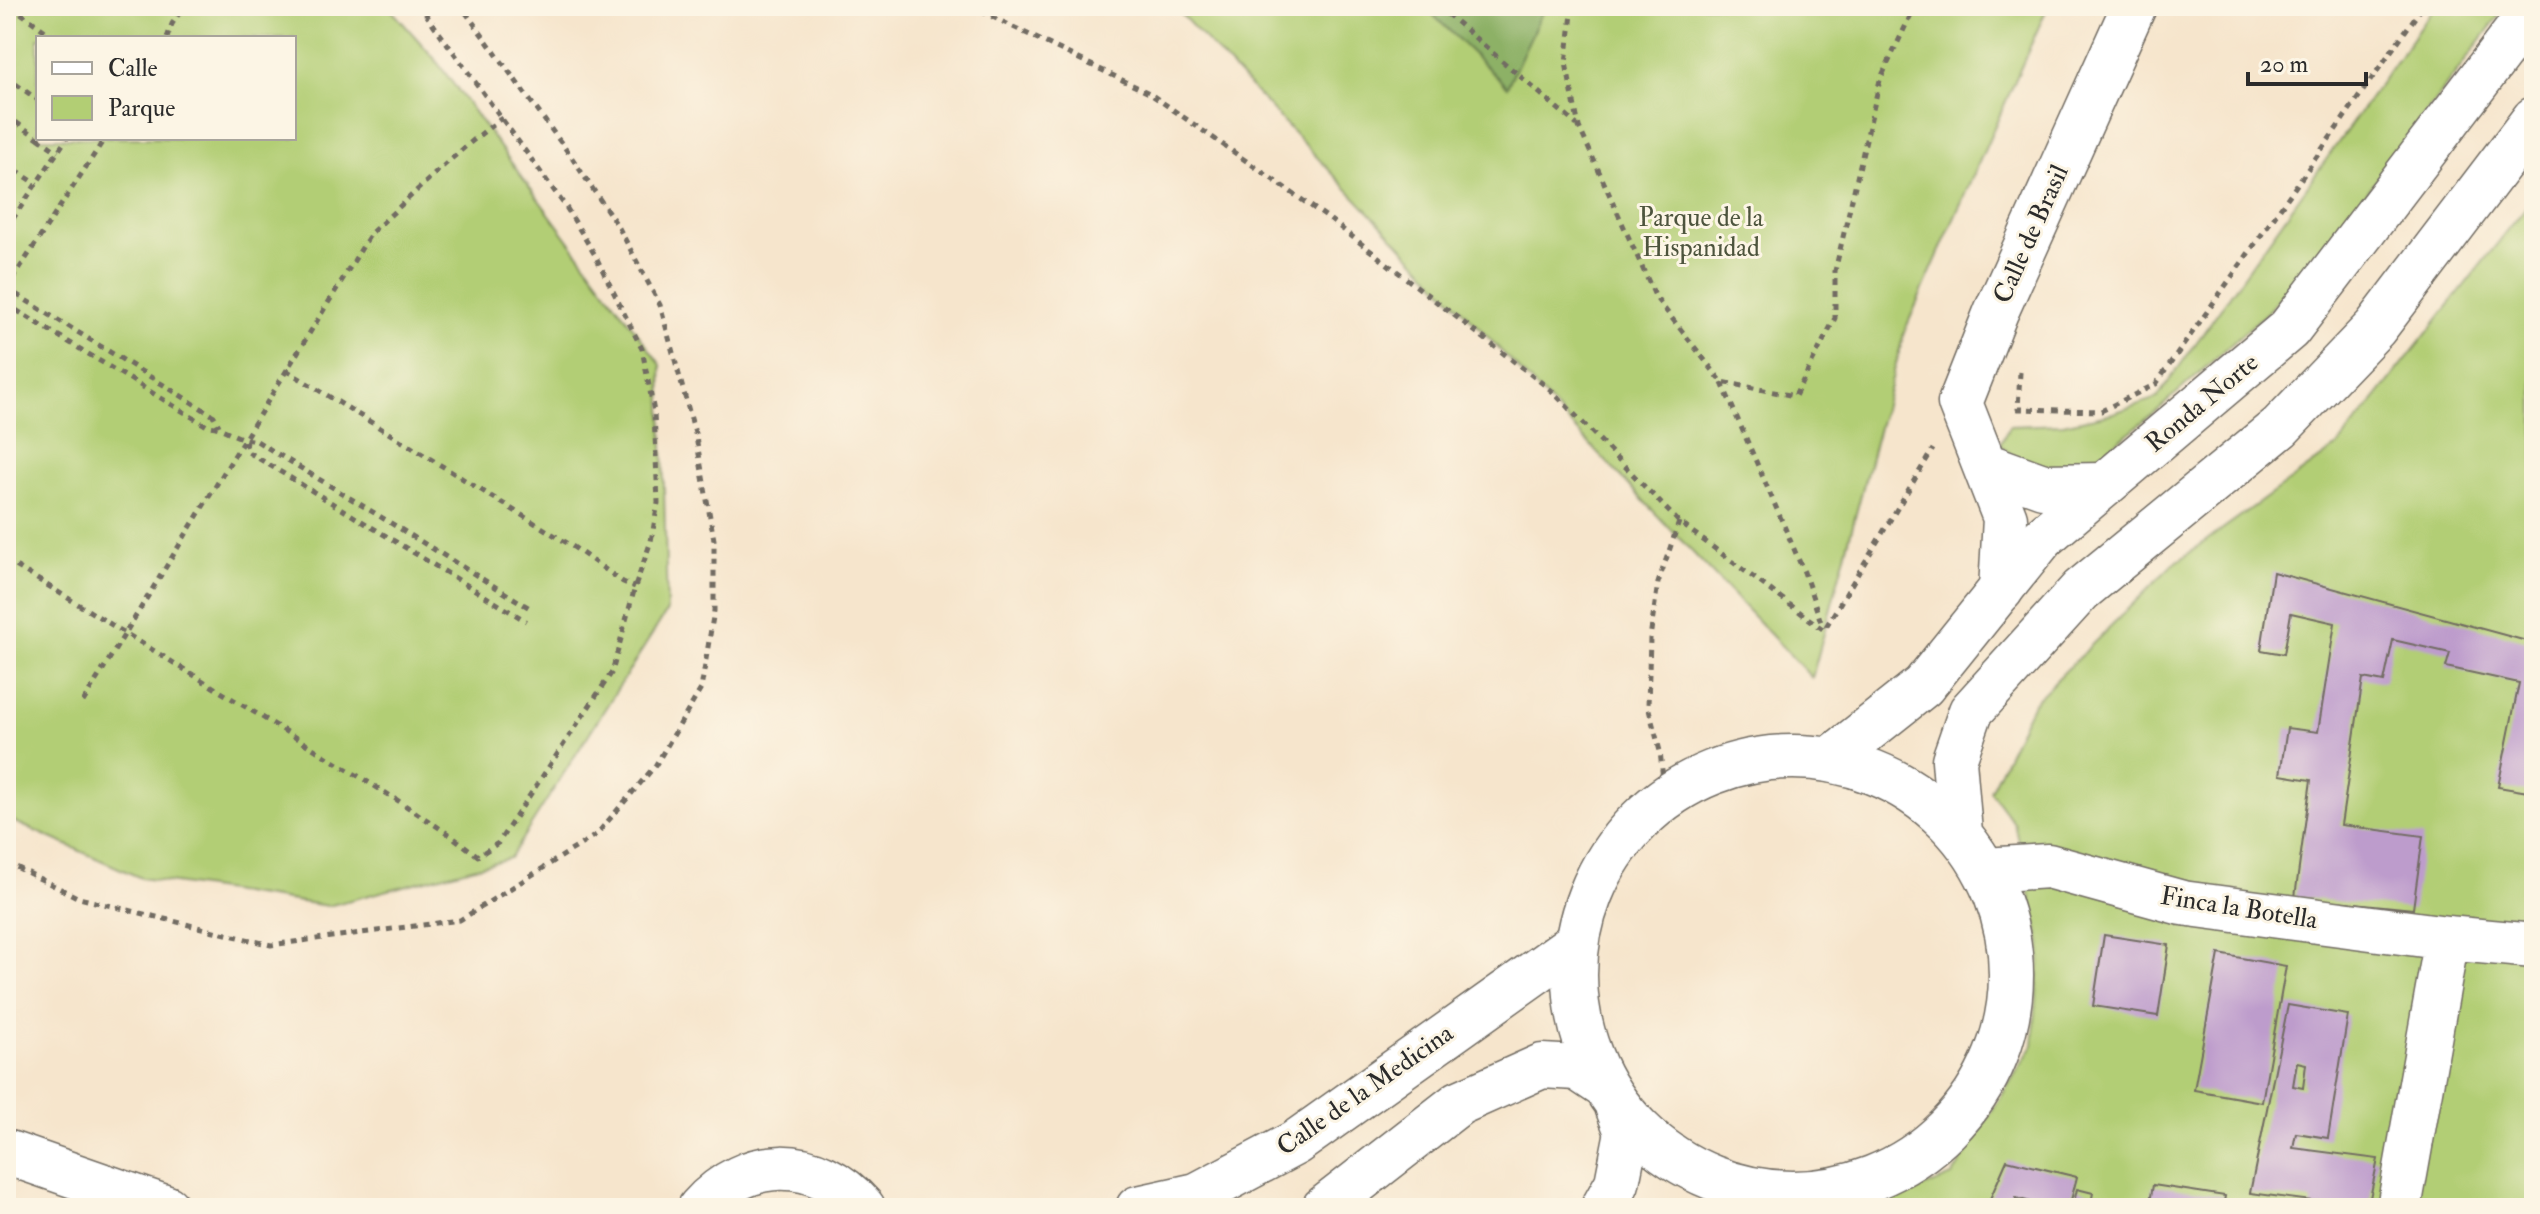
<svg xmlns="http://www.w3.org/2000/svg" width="2540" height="1214" font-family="'IM FELL Double Pica',serif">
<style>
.green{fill:#b2ce74;stroke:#6e7c50;stroke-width:2;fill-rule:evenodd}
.forest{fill:#8db166;stroke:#5c6e48;stroke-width:2}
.building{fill:#bd9ccc;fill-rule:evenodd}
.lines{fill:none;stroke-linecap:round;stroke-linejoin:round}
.minor-casing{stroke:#726c63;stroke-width:47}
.major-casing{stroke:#726c63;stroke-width:47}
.path{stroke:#726c63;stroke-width:5;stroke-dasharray:6 6;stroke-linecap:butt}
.minor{stroke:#fff;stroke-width:44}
.major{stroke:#fff;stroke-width:44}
.labels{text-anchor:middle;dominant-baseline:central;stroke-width:6;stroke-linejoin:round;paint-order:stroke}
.park-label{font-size:26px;fill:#4d543d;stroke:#fcf5e5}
.street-label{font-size:26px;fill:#2b2b2b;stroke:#fcf5e5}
</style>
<rect width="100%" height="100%" fill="#fcf5e5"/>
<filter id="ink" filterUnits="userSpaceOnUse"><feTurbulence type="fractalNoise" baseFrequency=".0125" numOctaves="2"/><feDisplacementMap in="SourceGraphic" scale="16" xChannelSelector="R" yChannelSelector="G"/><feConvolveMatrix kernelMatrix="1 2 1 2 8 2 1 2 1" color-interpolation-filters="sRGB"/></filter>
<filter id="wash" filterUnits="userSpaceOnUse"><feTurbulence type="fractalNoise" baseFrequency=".006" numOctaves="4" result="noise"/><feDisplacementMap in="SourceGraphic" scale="32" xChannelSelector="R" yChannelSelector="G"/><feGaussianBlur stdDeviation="1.8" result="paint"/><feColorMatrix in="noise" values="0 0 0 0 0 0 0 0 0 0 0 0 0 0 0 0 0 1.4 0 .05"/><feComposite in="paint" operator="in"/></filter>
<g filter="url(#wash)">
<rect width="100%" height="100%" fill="#f6e5cc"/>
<path class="green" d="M6,6H388L434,58L661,365L667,611L510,858L328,906L141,878L6,818ZM38,38H294V138H38Z
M1164,6H2048L1905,330L1812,678L1179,12Z
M2435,6H2506L2334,236L2267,312L2157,411L2096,458L2081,464L2051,469L2012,455L2000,445L2009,426L2063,424L2113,413L2157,398Z
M2534,197V1208H1873L1952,1176L2033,1045L2041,944L2014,823L1990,791L2033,703L2171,566L2338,446Z"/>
<path class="forest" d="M1424,6H1545L1507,87Z"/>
<g id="blocks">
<path class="building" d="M2273,572L2534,643V793L2498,787L2519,683L2446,667L2450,653L2393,640L2384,682L2363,678L2341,825L2423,836L2413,909L2295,897L2311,780L2280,775L2287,728L2318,732L2335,623L2291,613L2284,654L2261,650Z
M2104,935L2169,945L2158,1016L2093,1006Z
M2219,954L2286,966L2262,1102L2194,1090Z
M2288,1005L2348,1015L2328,1138L2296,1133L2293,1148L2378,1159L2368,1208H2311L2312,1201L2250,1193ZM2297,1062L2306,1064L2303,1088L2293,1086Z
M2007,1160L2077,1177L2069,1208H2053L2016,1198L2013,1208H1986Z
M2153,1185L2225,1196L2223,1208H2149Z
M2077,1189L2093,1193L2090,1208L2073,1207Z"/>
</g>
</g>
<g filter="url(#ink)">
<use href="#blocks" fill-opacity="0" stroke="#726c63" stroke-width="2"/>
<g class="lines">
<defs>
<path id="minor" d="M1985,465L2043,486L2104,485
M2001,590L2005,518L1960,403L1996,312L2134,6
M1985,870L2048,866L2182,903L2447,938L2534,946
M1858,1184L1863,1208
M2399,1208L2447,938"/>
<path id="major" d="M1575 975a218 218 0 1 1 436 0a218 218 0 1 1-436 0Z
M1831,759L1923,686L2043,537L2289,329L2534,8
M1960,833L1954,760L1971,711L2081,590L2280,427L2375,328L2534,119
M6,1152L167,1208
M700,1208C747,1155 816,1154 863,1208
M1138,1208L1197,1195L1295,1143L1576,943
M1324,1208L1459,1103L1542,1066L1577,1068L1604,1086
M1603,1208L1617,1183L1627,1132L1617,1106"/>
</defs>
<use href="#minor" class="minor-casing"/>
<use href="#major" class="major-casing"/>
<path class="path" d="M11,6L55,38
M970,6L1149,93L1328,218L1551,390L1679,522L1824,630L1933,449
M1438,6L1577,125
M1573,6L1566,63L1579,127L1656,298L1722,382L1795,396L1835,318V271L1880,80L1915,6
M167,38L172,24L184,6
M6,77L38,100
M6,115L38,138
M38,138L58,152
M6,164L37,184
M6,212L14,217
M6,229L67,138
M6,288L214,416L219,426
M6,289L105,138
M6,304L207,426C225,426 237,441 255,440L533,610
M286,370L572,546L623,582L635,587
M2020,372L2018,409L2101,411L2156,384L2423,6
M1722,383L1804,572L1823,628
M245,441L248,452L526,621
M6,560L394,798L450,835L478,856L498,843L612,672L635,587L651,541L658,503L654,412L642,349L595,255L566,207L420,6
M83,702L371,233C414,194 455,152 502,118
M1665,798L1660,751L1648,706L1650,638L1658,583L1679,522
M6,862L79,898L271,945L460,920L596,835L655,766L701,689L714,611V540L696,437L660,305L619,228L570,155L461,6"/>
<use href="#minor" class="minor"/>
<use href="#major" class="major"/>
</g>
</g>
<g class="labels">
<g class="park-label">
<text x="1701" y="218">Parque de la<tspan x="1701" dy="30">Hispanidad</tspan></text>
</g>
<g class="street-label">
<text transform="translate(2031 234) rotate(-66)">Calle de Brasil</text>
<text transform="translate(2202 403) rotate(-40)">Ronda Norte</text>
<text transform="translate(2239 908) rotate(9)">Finca la Botella</text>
<text transform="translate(1365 1090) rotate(-35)">Calle de la Medicina</text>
</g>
</g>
<rect width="2540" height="1214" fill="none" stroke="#fcf5e5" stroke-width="32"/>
<rect x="36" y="36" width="260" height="104" fill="#fcf5e5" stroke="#a8a49b" stroke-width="2"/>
<rect x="52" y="62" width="40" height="12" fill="#ffffff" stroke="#a8a49b" stroke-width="2"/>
<text x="108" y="76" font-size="24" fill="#2b2b2b">Calle</text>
<rect x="52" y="96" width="40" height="24" fill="#b2ce74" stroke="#a8a49b" stroke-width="2"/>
<text x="108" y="116" font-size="24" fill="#2b2b2b">Parque</text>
<path d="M2248 72v12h118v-12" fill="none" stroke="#2b2b2b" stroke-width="4"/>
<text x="2260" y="72" font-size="24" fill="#2b2b2b" stroke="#fcf5e5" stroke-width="6" paint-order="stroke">20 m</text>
</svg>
